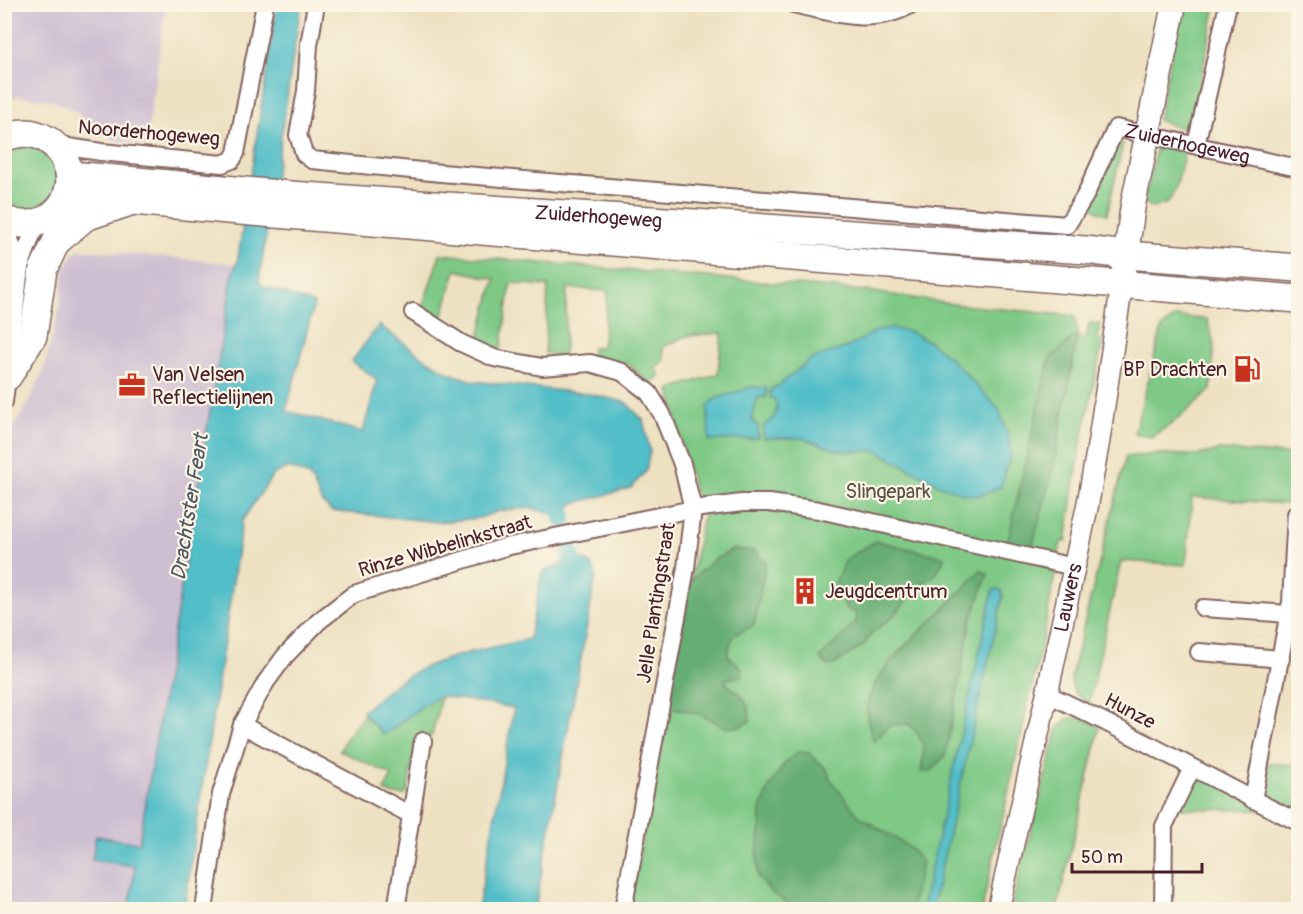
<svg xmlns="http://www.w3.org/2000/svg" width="1303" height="914" font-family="Pangolin,sans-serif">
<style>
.industrial{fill:#cebed2}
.green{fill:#7ec986;stroke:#647458;stroke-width:1.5}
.forest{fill:#66ad73;stroke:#58664f;stroke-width:1.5}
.water{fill:#51bec8;stroke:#4e6e7a;stroke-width:1.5}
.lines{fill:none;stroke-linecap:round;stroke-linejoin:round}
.canal{stroke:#51bec8;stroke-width:18}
.minor-casing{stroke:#836360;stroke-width:20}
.tertiary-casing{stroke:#836360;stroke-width:24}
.secondary-casing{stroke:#836360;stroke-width:27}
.primary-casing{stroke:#836360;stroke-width:30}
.minor{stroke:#fff;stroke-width:16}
.tertiary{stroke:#fff;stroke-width:21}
.secondary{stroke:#fff;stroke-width:24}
.primary{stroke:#fff;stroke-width:27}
.labels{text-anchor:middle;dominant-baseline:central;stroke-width:4.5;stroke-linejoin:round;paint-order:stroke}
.street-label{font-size:20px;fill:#4a1f2b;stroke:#fcf5e5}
.poi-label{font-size:20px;fill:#4a1f2b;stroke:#fcf5e5;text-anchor:start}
.park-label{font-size:20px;fill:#5a5246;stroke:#fcf5e5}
.water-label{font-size:21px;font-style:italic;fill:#4c5762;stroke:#fcf5e5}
</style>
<rect width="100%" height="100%" fill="#fcf5e5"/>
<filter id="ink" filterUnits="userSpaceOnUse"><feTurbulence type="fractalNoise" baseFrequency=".0167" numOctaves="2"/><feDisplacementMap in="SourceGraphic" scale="12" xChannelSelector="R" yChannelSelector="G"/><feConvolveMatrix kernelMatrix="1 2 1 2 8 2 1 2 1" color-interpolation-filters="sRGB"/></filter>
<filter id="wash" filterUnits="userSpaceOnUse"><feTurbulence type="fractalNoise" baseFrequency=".008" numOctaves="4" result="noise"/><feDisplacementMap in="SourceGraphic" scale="24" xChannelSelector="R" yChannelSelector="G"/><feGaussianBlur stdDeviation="1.35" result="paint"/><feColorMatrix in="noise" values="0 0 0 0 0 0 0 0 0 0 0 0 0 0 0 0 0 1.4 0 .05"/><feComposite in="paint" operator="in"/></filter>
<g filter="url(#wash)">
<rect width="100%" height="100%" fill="#ede1c1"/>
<path class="industrial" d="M5,4L166,5L146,145L114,141L94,128L78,113L51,100L17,96L5,100Z
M77,249L237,264L233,272L139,844L92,860L135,866L129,909L5,910V475L12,430L26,407L43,372L59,310L65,267Z"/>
<path class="green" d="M1181,5H1216L1190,131L1158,120Z
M1116,143L1123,144L1107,214C1097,212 1092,209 1090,199Z
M32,144L55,163C56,170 58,180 56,187C49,210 22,213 5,201V151Z
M1157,145L1185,151L1176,188L1168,203L1153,208L1144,202Z
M440,254L867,291L953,304L1074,316L1078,333L1074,337L1086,338L1089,323L1100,324L1098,340L1103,341L1080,449L1066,541L1061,542L1043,638L982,909H629L700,530L708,497H696L685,456L670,389L718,374L722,333L686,336L663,347L664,361L656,368L660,376L649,384L630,365L591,359L592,348L602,347L608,291L567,288L564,357L545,353L548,286L511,283L501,349L477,344L495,279L456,270L440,325L421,311Z
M1175,317L1207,319L1214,344L1211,390L1173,423L1151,437L1134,434L1162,328Z
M1219,450L1298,455V505L1192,497L1186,565L1121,561L1089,703C1077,697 1070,690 1071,676L1126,456C1137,457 1147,454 1159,454C1184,454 1194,458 1219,450Z
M441,696L432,736L416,737L408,790L405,795H395L384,791L392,775L340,751L346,738L364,715L384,734L425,704Z
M1081,717L1100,727L1057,909L1010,910L1058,728L1067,719Z
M1260,763L1298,765V820L1276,811L1173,808L1193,768L1253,799Z"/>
<path class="forest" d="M1078,333L1052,474L1032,547L1007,544L1049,360Z
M876,541L945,557L936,574L917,587L894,616L873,632L864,645L835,664L830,666L825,664L820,658L857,621L855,612L846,609L835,583L846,559Z
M734,549L754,551L766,563L754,625L733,636L727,655L741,667L743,676L726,679L725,682C730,689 737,690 742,696C748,703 749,712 750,721C724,736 722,722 698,714C688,710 677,709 666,707L691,580L713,560Z
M981,570L988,574L971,620L945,756L931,771L921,772C925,747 927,743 909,724L889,725L874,742C870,731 865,714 868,702C877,667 915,637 939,613C954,599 967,584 981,570Z
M798,752L809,753L827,770L830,779L859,816L909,847L922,862L911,909H796L771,892L758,877L757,853L761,827V808L770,786L784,764Z"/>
<path class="water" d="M277,5H301L259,282L265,287L314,304L286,411L363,432L377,380L352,361L379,325L427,360L449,373L473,381L590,394L625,402L643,420L650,451L646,471L631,488L575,503L554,514L529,508L499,511L480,518L438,522L331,511L321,501L311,478L307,475L290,468L284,469L273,475L242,521L184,909H129L135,866L92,860L96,836L139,843L233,272L237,264Z
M890,328L911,332L929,342L949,357L998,408L1007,432L1011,454L1001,487L978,496L964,494L938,484L877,451H840L802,438H764L763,426C774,421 778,413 776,401L770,397L771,388L778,386L811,359L850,346L876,331Z
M751,387L767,388L766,397L757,398L752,421L758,426V438L709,441L708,406L715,399Z
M579,559C589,560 594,566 596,576L535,909H478L514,708L441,696L425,704L384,735L362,712C380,696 399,679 421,669C455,653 493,648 529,639L542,572L566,562Z
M998,589L1001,590L1003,596L932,909H922L993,590Z"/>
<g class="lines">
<path class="canal" d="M562,509L563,519
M569,583L572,560L570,552"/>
</g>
</g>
<g filter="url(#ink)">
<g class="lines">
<defs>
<g id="minor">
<path id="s1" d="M316,4L309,45L306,91L298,135L304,154L312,160L441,173L1067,225L1085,196L1116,128L1298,168"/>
<path d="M793,4C833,13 874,27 912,4"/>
<path d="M55,145L101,152L222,164L232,160L236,153L265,4"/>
<path d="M1196,145L1228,4"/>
<path d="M5,220L15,257L20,267"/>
<path d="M413,312L461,343L494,358L542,367L590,363L622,372L649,393L662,414L682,464L693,509L686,568L623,910"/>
<path d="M4,402L20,267L37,222"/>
<path d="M1203,608L1289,614"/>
<path d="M1199,652L1281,659"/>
<path d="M1047,694C1133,733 1214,781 1298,822"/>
<path d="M242,725L411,815"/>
<path d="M1253,800L1291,602L1296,514"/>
<path d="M204,910L221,794L242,725L266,682L285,656L319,621L354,594L505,547L693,509L742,503H769L819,510L1074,567"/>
<path d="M396,910L423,741"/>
<path d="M1163,910L1164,826L1192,768"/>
</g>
<g id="tertiary">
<path id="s2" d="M998,910L1047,694L1088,503L1099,440L1122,283"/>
</g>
<path id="secondary" d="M1122,283L1133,205L1174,4"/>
<g id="primary">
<path d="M4,138C58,113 98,192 44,220C32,226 17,225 4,219"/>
<path id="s3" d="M82,176L290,195L1085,250L1126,255L1298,268"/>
<path d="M68,191L133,201L228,210L1298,299"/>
<path d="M8,376L33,336L43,270L56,242L85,217L130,202"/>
</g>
</defs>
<use href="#minor" class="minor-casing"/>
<use href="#tertiary" class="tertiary-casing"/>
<use href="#secondary" class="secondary-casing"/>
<use href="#primary" class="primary-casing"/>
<use href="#minor" class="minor"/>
<use href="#tertiary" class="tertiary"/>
<use href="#secondary" class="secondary"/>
<use href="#primary" class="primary"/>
</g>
</g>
<defs>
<symbol id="fuel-bare" viewBox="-9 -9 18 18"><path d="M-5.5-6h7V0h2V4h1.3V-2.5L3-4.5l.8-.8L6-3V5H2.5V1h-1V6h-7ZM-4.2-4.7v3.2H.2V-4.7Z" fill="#c8321e" stroke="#fcf5e5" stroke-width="2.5" paint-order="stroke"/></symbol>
<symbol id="office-bare" viewBox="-9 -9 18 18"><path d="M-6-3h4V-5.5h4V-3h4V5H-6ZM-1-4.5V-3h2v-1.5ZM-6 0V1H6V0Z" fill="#c8321e" stroke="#fcf5e5" stroke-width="2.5" paint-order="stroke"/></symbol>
<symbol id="building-bare" viewBox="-9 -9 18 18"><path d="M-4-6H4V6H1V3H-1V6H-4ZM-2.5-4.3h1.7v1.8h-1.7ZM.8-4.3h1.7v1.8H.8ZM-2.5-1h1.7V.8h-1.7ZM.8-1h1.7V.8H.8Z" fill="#c8321e" stroke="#fcf5e5" stroke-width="2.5" paint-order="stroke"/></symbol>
</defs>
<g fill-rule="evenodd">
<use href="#fuel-bare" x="1228" y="350" width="38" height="38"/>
<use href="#office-bare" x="113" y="366" width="38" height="38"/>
<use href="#building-bare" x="786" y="572" width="38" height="38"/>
</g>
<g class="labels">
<g class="street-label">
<text transform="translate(149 133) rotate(5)">Noorderhogeweg</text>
<text stroke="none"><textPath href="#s1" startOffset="1102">Zuiderhogeweg</textPath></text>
<text stroke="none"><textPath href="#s3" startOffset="518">Zuiderhogeweg</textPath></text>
<text transform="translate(445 546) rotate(-16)">Rinze Wibbelinkstraat</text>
<text stroke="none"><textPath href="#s2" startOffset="320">Lauwers</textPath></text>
<text transform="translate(656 603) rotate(-81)">Jelle Plantingstraat</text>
<text transform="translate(1130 711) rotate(28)">Hunze</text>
</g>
<g class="poi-label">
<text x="1227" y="369" text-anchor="end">BP Drachten</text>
<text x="152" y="374">Van Velsen<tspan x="152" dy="23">Reflectielijnen</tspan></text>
<text x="825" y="591">Jeugdcentrum</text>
</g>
<g class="park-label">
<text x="888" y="491">Slingepark</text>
</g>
<g class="water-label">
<text transform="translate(190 507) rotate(-81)">Drachtster Feart</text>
</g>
</g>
<rect width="1303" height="914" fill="none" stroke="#fcf5e5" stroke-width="24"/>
<path d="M1072 863v9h130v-9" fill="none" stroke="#4a1f2b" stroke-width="3"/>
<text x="1081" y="863" font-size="18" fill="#4a1f2b" stroke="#fcf5e5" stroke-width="4.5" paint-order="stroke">50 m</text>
</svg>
